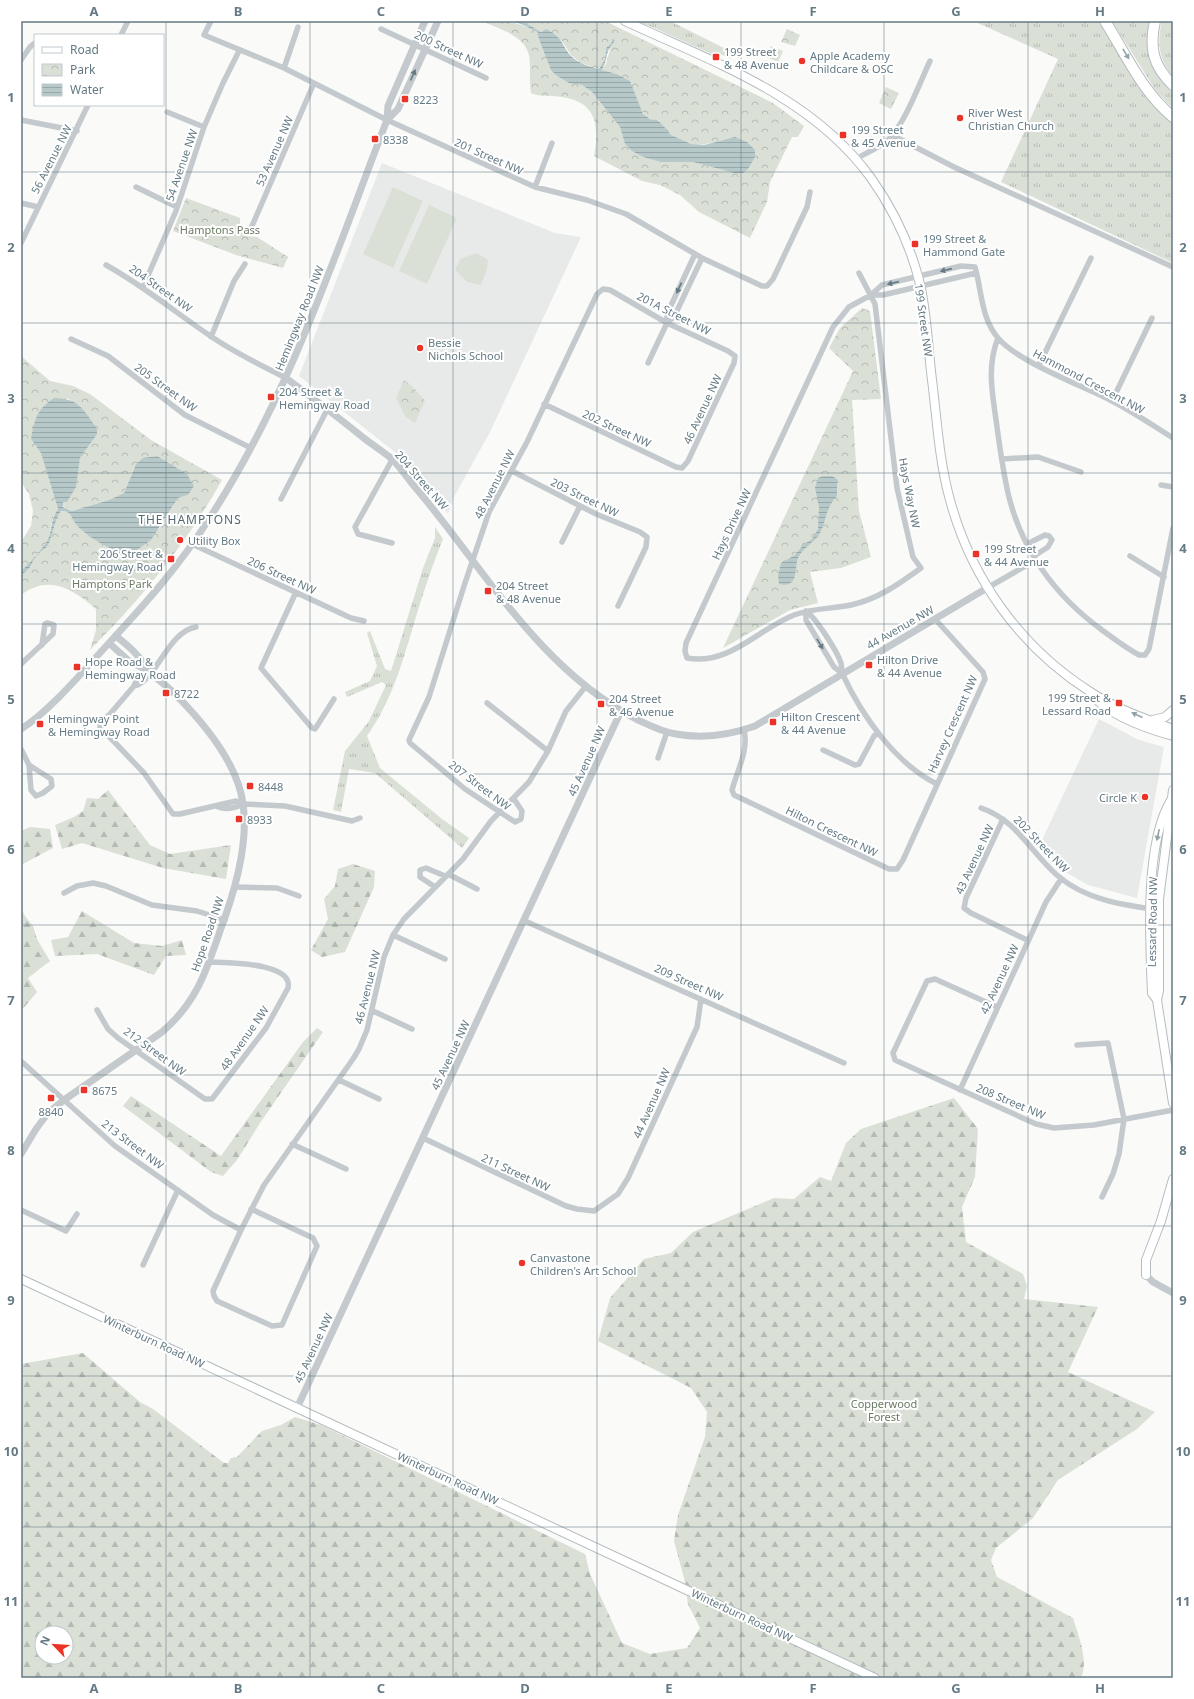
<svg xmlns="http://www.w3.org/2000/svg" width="1194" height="1699" font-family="'Noto Sans',sans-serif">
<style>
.built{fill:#e8eae9}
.grass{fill:url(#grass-tufts)}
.forest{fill:url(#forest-firs);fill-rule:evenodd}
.park{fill:url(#park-crowns)}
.pitch{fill:#dbe0d7}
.water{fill:url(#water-rules)}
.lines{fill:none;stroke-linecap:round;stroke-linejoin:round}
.secondary-casing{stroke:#b5bdc1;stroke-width:10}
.motorway-casing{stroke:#b4babd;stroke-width:12}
.minor{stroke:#c3c9cc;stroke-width:5.5}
.tertiary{stroke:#c3c9cc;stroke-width:7}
.secondary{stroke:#fff;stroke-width:8}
.motorway{stroke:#fff;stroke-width:10}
.oneway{fill:#92a2a9}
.oneway2{fill:#647a84}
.grid{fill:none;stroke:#647a84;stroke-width:1;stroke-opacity:0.55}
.poi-dot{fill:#eb3427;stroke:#fff;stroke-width:1.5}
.labels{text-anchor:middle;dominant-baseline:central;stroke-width:4;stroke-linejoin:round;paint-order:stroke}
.street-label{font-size:11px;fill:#647a84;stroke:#fff}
.poi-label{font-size:11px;fill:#647a84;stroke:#fff;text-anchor:start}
.park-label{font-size:11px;fill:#6b7b63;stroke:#fff}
.neighbourhood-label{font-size:12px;letter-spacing:1px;fill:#56686f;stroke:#fff}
.neatline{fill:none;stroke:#647a84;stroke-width:1.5}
.grid-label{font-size:13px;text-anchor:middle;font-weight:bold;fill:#647a84}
</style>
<defs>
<pattern id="grass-tufts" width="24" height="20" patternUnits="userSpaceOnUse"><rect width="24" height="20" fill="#dbe0d7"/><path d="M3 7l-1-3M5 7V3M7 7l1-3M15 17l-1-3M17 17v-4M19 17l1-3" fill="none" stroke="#b5bbb4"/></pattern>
<pattern id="forest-firs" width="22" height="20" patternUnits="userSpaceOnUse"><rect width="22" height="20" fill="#dbe0d7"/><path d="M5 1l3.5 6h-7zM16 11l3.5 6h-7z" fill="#b5bbb4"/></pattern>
<pattern id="park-crowns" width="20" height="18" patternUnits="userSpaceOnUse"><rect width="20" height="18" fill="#dbe0d7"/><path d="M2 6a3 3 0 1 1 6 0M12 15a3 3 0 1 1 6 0" fill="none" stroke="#b5bbb4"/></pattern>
<pattern id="water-rules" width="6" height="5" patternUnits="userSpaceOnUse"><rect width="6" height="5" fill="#b7c8c9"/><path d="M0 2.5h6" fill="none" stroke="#98a7a9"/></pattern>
</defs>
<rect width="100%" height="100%" fill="#fafaf8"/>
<path class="built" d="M382,163L555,233L581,237L490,432L454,497L448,514L406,461L299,376Z
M1099,719L1139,740L1164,747L1137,898L1088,885L1060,869L1041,842Z"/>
<path class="grass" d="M634,21H670L726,49L732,59L718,53L716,56L652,27Z
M973,21H1098L1148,98L1173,123V263L1001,182L1058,59Z
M1112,21H1150C1145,48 1151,73 1173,90V109L1156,91Z
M1162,21H1173V76C1158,59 1157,42 1162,21Z
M435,527L443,539C430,571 420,603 410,637C399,673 389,705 367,736L380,768L442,819L469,838L462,848L375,773L349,769L341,812L333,810L345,751L369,721L386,685L382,682L347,697L345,692L370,681L377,666L367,633L370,631L385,669L391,671L423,568L435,538Z"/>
<path class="forest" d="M108,790L150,845L170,854L231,845L226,879L163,868L82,843L62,849L55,825L74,817L83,811L87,798L98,799Z
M30,827L50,829L53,848L21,865V831Z
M353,864L375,871L374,887L345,952L322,957L311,950L328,919L324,899L335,886L338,869Z
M21,908L25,916L33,926L37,939L50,961L28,978L37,992L21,1011Z
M82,911L134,943L162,946L182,940L186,955L166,956L154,975L97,954L55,956L51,940L68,937Z
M317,1028L323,1032L260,1123L237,1160L223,1176L211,1172L123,1106L131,1096L221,1156L303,1042Z
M954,1098L978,1129L975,1177L962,1207L966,1242L1023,1274L1027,1286L1024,1299L1098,1307L1068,1372L1155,1412L1137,1429L1058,1480L1033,1518L996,1548L991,1560L997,1577L1073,1618C1078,1635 1089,1660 1081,1678H21V1364L83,1353L140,1402L153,1409L224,1463H228L231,1458L237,1457L262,1431L281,1425L295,1417L321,1425L585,1554L590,1574L622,1643L650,1654L687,1648L700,1628L688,1604L684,1578L674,1541L678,1515L705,1437L707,1412L691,1388L598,1341L610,1298L644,1259L671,1253L693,1232L774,1198L794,1199L820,1177L831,1181L846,1143L861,1129ZM42,1633H66V1657H42Z"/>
<path class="park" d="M482,21C507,21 517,21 540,33L537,35L557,76L569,82L582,85L592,92L620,127L625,144L643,157L660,162H693L734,173L722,140C704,146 688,148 671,135C666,132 664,125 659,121C653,118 647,120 643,113C637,104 634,91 630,81L617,74L602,70L606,64L612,42L606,48L605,59L600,69L581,63L571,55L562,41L541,32L526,23L517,21H605L773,103L804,126L798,137H792L770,182L767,202L750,238L699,212L680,195L660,185L642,181L594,156C601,119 593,98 552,96C544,95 540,97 531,93C529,81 531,67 529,55C524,35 499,29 482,21Z
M787,29L800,35L795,46L781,42Z
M886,87L899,93L891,109L879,103Z
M186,198L240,218V227L247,236L257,237L288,257L283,268L236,255L173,231Z
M862,308L870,311L881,399L852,400L859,511L871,557L841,568L810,572L818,603L790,610L723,648L853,371L829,348L840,328Z
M21,356L50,381L73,386L90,394L151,440L222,480C187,543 141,599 90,650L96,630V609C72,589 50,574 21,595V575C34,567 30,563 38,554C42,550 47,549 49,543C54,532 54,521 61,511C70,511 73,517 76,524L159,529L178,498L188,495L172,466L156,456C129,461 135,471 124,493L109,500L72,511L62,505L78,468L80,458L86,449L81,407L67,398L31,439L41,452L58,509C49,519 53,529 48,539C44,547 28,565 21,571V542L31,526L33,511L29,494L21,482Z
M404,380L412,386L425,401L415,423L405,416L396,398Z"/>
<path class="pitch" d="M771,46L783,51L778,62L766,57Z
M393,187L423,201L393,268L363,254Z
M429,205L457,218L427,284L399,271Z
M477,253L488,260L487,270L481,285L467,282L455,270L460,259Z"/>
<path class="water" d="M512,21L526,23L541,32L546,29C564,38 561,45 571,56C579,64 589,66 599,69L605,59L606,48L612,42V39L615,40C613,44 610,47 608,51C606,58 606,63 602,70L617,74L630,81L643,114L650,119L657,120L661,123L671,135L691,144L704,145L735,137L747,142L755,150V157L748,169L743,173H734L693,162H660L643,157L632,151L625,144L620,127L592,92L582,85L569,83L557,76L551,70L537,34L539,33C530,28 522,24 512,21Z
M54,398C79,398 84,410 97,429V434L80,458L76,487L67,502H63V507L72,511L109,500L124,493L136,464L143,458L157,456L187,474L194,486L188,495L178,498L151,540L128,556C113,551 86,537 76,524C71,518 72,511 61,511C54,521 54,532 49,543C47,549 42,550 38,554C30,563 34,567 21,575V571C28,565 44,547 48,539C53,529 50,519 58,509L41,453L31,439C35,419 36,410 54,398Z
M823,476H832L837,479V496C825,509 827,519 820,533C815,542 804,547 799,556C793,566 801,589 779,584L778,575L781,563L795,555L803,545L812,539L818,529L819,507L815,488L818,478Z"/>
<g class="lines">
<defs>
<path id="secondary" d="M625,21C713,62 812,96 871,178C893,209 911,247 920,284C927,314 928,348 932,380C937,419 939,461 950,500C971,578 1020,647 1089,691C1114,708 1145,719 1173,729
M1094,697C1111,716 1148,729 1173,736
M1153,720L1165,717L1173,710
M1173,790L1159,899V991L1157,1000L1173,1103
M1157,1000L1152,993C1150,941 1144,844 1171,800
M1146,1275V1260L1161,1221L1173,1179
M21,1279L875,1678"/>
<path id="motorway" d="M1105,21C1125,53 1143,93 1173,117
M1155,21C1149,48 1153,66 1173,85"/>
</defs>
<use href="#secondary" class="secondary-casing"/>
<use href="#motorway" class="motorway-casing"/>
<path class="minor" d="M211,21L204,35L284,68L387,120L535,187L587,200L626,214L702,258L762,286H767L773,279L807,207L810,192
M381,29L486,78
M121,35L128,21
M21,60L30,47L35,43
M284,68L298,27
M167,112L204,127
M21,120L77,131
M892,135L954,167L1173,267
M856,159C866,153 878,148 888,140C905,124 920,82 930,61
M136,187L177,207
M535,187L552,143
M21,203L38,207
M252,226L314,83
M21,243L88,105
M106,265C144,286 176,313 212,337C235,353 261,365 286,378
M859,273L875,304L897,488L913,557L921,568C899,584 878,599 851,605C832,609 812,608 794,615C758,629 729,666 687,658L685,651L686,643L833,327L849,307L871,295L882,285L961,266L975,267C982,292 981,318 998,338C1018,362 1081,385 1110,400C1132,411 1152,425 1173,438
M143,287L176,211L204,127L223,83L239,51
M871,295H883L976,273
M667,323V314L695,254
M211,337L234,281L245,264
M998,338C986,368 993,396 997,427C1000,449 1003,471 1008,493C1021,549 1055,596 1102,630C1113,638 1126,648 1139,655H1145L1149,649L1173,528
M71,339L108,356L185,415L251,448
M648,363L667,323L674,317L702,258
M1039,365L1091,258
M1112,401L1152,318
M1002,459L1038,457L1081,472
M392,460L355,527L358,534L392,543
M512,471L596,514L640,532L647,537L646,547L618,606
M1161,485L1173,487
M281,499L328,408
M562,542L580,506
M192,544L351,618L364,621
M1027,544L1045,535L1049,536L1052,540L1048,547L1034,556
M1130,556L1164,577
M987,588L1036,560
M296,592L261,668L312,728L315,729L317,726L334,699
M806,611C816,618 837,651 841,663C842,667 841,671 843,675C862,716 896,764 937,784
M806,611V620L834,667L842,673
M21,664L53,634L54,625L47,623L45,624L42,645
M151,672L137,678L134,686L110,714L101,722L100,727L144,773L173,814H180L236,801L243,804L285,806L352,821L360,818
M134,686C155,683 168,631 196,627
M487,703L548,751
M744,730C749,750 737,771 732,790L734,795L889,869H897L903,860L985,679L983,672L935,619
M21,749L29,765L31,790L36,796L43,793L52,786L51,779L29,765
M823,750L855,765L859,764L874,736L878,733
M658,758L667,732
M514,799L522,811L521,819L515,822L465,789L410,743L409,740L429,697L465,583L489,512L527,442L597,294L603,289L610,290L667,323L728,351L735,356L734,363L688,461L682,468L676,467L544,404
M218,807C226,810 235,808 243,804
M981,808C1017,820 1031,853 1058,876C1086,900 1123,905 1158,910
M1003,819L966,898L964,908L971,913L1027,940
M448,874L477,889
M234,887L277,888L299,896
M435,887L420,877V870L426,868L445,876
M64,893L77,886L93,883L106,886L152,905L197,911L225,920
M525,921L844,1063
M393,935L445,959
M997,1007L935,979L927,981L893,1053L895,1060L1036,1124L1054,1128L1094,1125L1173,1110
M97,1010L108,1029L118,1038L205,1099H212L266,1028L288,988C294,962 226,963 210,962
M373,1011L412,1029
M1077,1045L1108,1043L1124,1119L1119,1154L1113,1174L1102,1197
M22,1062L115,1146L213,1215L241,1230
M339,1080L379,1099
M960,1090L1046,902L1061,879
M423,1138L566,1206L577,1209L594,1211L618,1194L628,1178L697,1027L701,999
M292,1144L346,1169
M251,1209L313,1238L317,1246L282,1325L272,1326L217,1301L214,1296L213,1291L241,1230L264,1185L353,1059L359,1049L367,1030L384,957L393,935L404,919L463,859L491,821L529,782L548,751L566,711L586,686
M21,1210L66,1231L77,1214
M143,1265L178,1190"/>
<path class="tertiary" d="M387,120L398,109L438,21
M286,378C313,398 339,418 365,439C374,446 384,452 392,459C402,469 410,482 420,493C486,572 541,670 636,719C649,725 662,732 676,734C704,739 730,735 755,726L987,588
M109,643L129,661L147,670
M21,729C50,711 85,669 109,643C145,604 181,564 209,519C290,395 334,257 387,120L388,106L425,21
M21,1154L36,1129L48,1113L64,1100L162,1032C196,1003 206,972 220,931C234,894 249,844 243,804C238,764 202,721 174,693C167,686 158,680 151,673C146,667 142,660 136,654C130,647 123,642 116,636
M1146,1275L1153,1282L1173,1293
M297,1408L621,711"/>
<use href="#secondary" class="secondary"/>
<use href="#motorway" class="motorway"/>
</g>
<defs><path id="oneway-solid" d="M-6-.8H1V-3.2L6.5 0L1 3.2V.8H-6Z"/></defs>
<g class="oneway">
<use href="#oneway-solid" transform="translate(1126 54) rotate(59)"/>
<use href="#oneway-solid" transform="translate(1137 715) rotate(-156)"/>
<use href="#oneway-solid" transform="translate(1158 835) rotate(102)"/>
</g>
<g class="oneway2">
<use href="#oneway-solid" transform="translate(413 75) rotate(-66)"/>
<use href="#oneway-solid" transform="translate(946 270) rotate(167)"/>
<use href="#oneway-solid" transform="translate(893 283) rotate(167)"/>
<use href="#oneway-solid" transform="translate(679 288) rotate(115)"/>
<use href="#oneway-solid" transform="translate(820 644) rotate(59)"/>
</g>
<path class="grid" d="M166,21V1678M310,21V1678M453,21V1678M597,21V1678M741,21V1678M884,21V1678M1028,21V1678M21,172H1173M21,323H1173M21,473H1173M21,624H1173M21,774H1173M21,925H1173M21,1075H1173M21,1226H1173M21,1376H1173M21,1527H1173"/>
<g class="poi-dot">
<rect x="712" y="53" width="8" height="8" rx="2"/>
<circle cx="802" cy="61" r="4"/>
<rect x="401" y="95" width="8" height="8" rx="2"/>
<circle cx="960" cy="118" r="4"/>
<rect x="839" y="131" width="8" height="8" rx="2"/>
<rect x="371" y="135" width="8" height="8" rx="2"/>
<rect x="911" y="240" width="8" height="8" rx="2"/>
<circle cx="420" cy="348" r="4"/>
<rect x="267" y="393" width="8" height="8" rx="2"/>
<circle cx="180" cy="540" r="4"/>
<rect x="972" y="550" width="8" height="8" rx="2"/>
<rect x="167" y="555" width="8" height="8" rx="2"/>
<rect x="484" y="587" width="8" height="8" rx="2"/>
<rect x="865" y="661" width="8" height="8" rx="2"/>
<rect x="73" y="663" width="8" height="8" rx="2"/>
<rect x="162" y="689" width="8" height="8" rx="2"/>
<rect x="1115" y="699" width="8" height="8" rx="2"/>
<rect x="597" y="700" width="8" height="8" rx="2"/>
<rect x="769" y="718" width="8" height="8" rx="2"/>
<rect x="36" y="720" width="8" height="8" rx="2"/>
<rect x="246" y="782" width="8" height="8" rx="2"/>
<circle cx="1145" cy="797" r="4"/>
<rect x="235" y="815" width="8" height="8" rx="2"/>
<rect x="80" y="1086" width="8" height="8" rx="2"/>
<rect x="47" y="1094" width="8" height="8" rx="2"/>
<circle cx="522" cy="1263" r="4"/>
</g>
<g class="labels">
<g class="street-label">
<text transform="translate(449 49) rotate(25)">200 Street NW</text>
<text transform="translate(274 151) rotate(-66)">53 Avenue NW</text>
<text transform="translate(489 156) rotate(24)">201 Street NW</text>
<text transform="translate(51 159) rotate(-63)">56 Avenue NW</text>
<text transform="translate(181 165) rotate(-71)">54 Avenue NW</text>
<text transform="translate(161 288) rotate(35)">204 Street NW</text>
<text transform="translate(674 313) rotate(27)">201A Street NW</text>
<text transform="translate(299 318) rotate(-68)">Hemingway Road NW</text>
<text transform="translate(924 320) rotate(82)">199 Street NW</text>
<text transform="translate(1089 381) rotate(28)">Hammond Crescent NW</text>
<text transform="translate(166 387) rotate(36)">205 Street NW</text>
<text transform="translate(702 409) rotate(-65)">46 Avenue NW</text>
<text transform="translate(617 428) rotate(25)">202 Street NW</text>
<text transform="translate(422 480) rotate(49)">204 Street NW</text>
<text transform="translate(494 484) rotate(-63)">48 Avenue NW</text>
<text transform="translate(910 493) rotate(79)">Hays Way NW</text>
<text transform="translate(585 497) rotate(26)">203 Street NW</text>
<text transform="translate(731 524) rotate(-65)">Hays Drive NW</text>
<text transform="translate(282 575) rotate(25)">206 Street NW</text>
<text transform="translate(900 627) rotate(-30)">44 Avenue NW</text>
<text transform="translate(952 724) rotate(-66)">Harvey Crescent NW</text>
<text transform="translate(586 761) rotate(-66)">45 Avenue NW</text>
<text transform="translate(480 785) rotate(37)">207 Street NW</text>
<text transform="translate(832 831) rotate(26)">Hilton Crescent NW</text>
<text transform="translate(1042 844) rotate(46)">202 Street NW</text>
<text transform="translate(974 859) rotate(-65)">43 Avenue NW</text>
<text transform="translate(1152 922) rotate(-89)">Lessard Road NW</text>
<text transform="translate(207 934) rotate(-71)">Hope Road NW</text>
<text transform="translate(999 979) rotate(-65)">42 Avenue NW</text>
<text transform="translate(689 982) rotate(24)">209 Street NW</text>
<text transform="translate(367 987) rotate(-76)">46 Avenue NW</text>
<text transform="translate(244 1038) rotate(-55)">48 Avenue NW</text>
<text transform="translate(155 1051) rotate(36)">212 Street NW</text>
<text transform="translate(450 1055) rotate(-65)">45 Avenue NW</text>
<text transform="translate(1011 1101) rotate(23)">208 Street NW</text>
<text transform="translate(651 1103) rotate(-66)">44 Avenue NW</text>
<text transform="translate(133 1144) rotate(37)">213 Street NW</text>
<text transform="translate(516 1172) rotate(25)">211 Street NW</text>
<text transform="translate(154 1341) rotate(25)">Winterburn Road NW</text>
<text transform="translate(313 1348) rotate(-65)">45 Avenue NW</text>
<text transform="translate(448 1478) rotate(25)">Winterburn Road NW</text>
<text transform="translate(742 1615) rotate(25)">Winterburn Road NW</text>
</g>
<g class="poi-label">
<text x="724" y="51">199 Street<tspan x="724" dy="13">&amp; 48 Avenue</tspan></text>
<text x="810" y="55">Apple Academy<tspan x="810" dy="13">Childcare &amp; OSC</tspan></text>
<text x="413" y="99">8223</text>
<text x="968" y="112">River West<tspan x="968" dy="13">Christian Church</tspan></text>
<text x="851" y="129">199 Street<tspan x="851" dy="13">&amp; 45 Avenue</tspan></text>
<text x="383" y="139">8338</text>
<text x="923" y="238">199 Street &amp;<tspan x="923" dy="13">Hammond Gate</tspan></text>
<text x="428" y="342">Bessie<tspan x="428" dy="13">Nichols School</tspan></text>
<text x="279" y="391">204 Street &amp;<tspan x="279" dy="13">Hemingway Road</tspan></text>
<text x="188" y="540">Utility Box</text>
<text x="984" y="548">199 Street<tspan x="984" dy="13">&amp; 44 Avenue</tspan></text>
<text x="163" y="553" text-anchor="end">206 Street &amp;<tspan x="163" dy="13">Hemingway Road</tspan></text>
<text x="496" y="585">204 Street<tspan x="496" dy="13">&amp; 48 Avenue</tspan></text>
<text x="877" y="659">Hilton Drive<tspan x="877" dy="13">&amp; 44 Avenue</tspan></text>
<text x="85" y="661">Hope Road &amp;<tspan x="85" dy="13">Hemingway Road</tspan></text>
<text x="174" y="693">8722</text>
<text x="1111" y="697" text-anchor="end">199 Street &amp;<tspan x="1111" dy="13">Lessard Road</tspan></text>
<text x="609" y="698">204 Street<tspan x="609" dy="13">&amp; 46 Avenue</tspan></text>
<text x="781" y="716">Hilton Crescent<tspan x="781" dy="13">&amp; 44 Avenue</tspan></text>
<text x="48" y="718">Hemingway Point<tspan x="48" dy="13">&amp; Hemingway Road</tspan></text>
<text x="258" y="786">8448</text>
<text x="1137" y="797" text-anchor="end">Circle K</text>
<text x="247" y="819">8933</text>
<text x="92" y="1090">8675</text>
<text x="51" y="1111" text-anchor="middle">8840</text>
<text x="530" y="1257">Canvastone<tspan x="530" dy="13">Children's Art School</tspan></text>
</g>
<g class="park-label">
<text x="220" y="229">Hamptons Pass</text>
<text x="112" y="583">Hamptons Park</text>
<text x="884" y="1403">Copperwood<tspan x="884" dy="13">Forest</tspan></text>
</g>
<g class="neighbourhood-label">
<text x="190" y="519">THE HAMPTONS</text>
</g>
</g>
<rect width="1194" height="1699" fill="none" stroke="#ffffff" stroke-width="44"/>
<rect x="34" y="34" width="130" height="72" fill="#ffffff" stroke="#c1cace"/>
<rect x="42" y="47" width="20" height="6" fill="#ffffff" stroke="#c1cace"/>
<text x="70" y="54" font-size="12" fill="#647a84">Road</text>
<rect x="42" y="64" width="20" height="12" fill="url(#park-crowns)" stroke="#c1cace"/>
<text x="70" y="74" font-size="12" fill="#647a84">Park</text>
<rect x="42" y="84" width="20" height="12" fill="url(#water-rules)" stroke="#c1cace"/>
<text x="70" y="94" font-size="12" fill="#647a84">Water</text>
<g transform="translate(54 1645) rotate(295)"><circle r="19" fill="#ffffff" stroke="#c1cace"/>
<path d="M0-3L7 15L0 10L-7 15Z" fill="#eb3427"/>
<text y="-6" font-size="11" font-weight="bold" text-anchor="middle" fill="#647a84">N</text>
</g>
<rect x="22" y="22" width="1150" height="1655" class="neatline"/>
<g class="grid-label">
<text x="94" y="16">A</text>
<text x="238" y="16">B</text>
<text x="381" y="16">C</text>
<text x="525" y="16">D</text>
<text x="669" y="16">E</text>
<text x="813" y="16">F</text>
<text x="956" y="16">G</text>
<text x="1100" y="16">H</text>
<text x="11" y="102">1</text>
<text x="1183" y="102">1</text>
<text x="11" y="252">2</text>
<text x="1183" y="252">2</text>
<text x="11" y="403">3</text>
<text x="1183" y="403">3</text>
<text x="11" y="553">4</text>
<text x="1183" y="553">4</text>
<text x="11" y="704">5</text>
<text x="1183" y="704">5</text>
<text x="11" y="854">6</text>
<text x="1183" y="854">6</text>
<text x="11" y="1005">7</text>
<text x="1183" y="1005">7</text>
<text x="11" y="1155">8</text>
<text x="1183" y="1155">8</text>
<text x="11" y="1305">9</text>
<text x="1183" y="1305">9</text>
<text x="11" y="1456">10</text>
<text x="1183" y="1456">10</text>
<text x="11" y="1606">11</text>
<text x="1183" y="1606">11</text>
<text x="94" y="1693">A</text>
<text x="238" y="1693">B</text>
<text x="381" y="1693">C</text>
<text x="525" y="1693">D</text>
<text x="669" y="1693">E</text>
<text x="813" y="1693">F</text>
<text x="956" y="1693">G</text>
<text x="1100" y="1693">H</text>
</g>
</svg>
